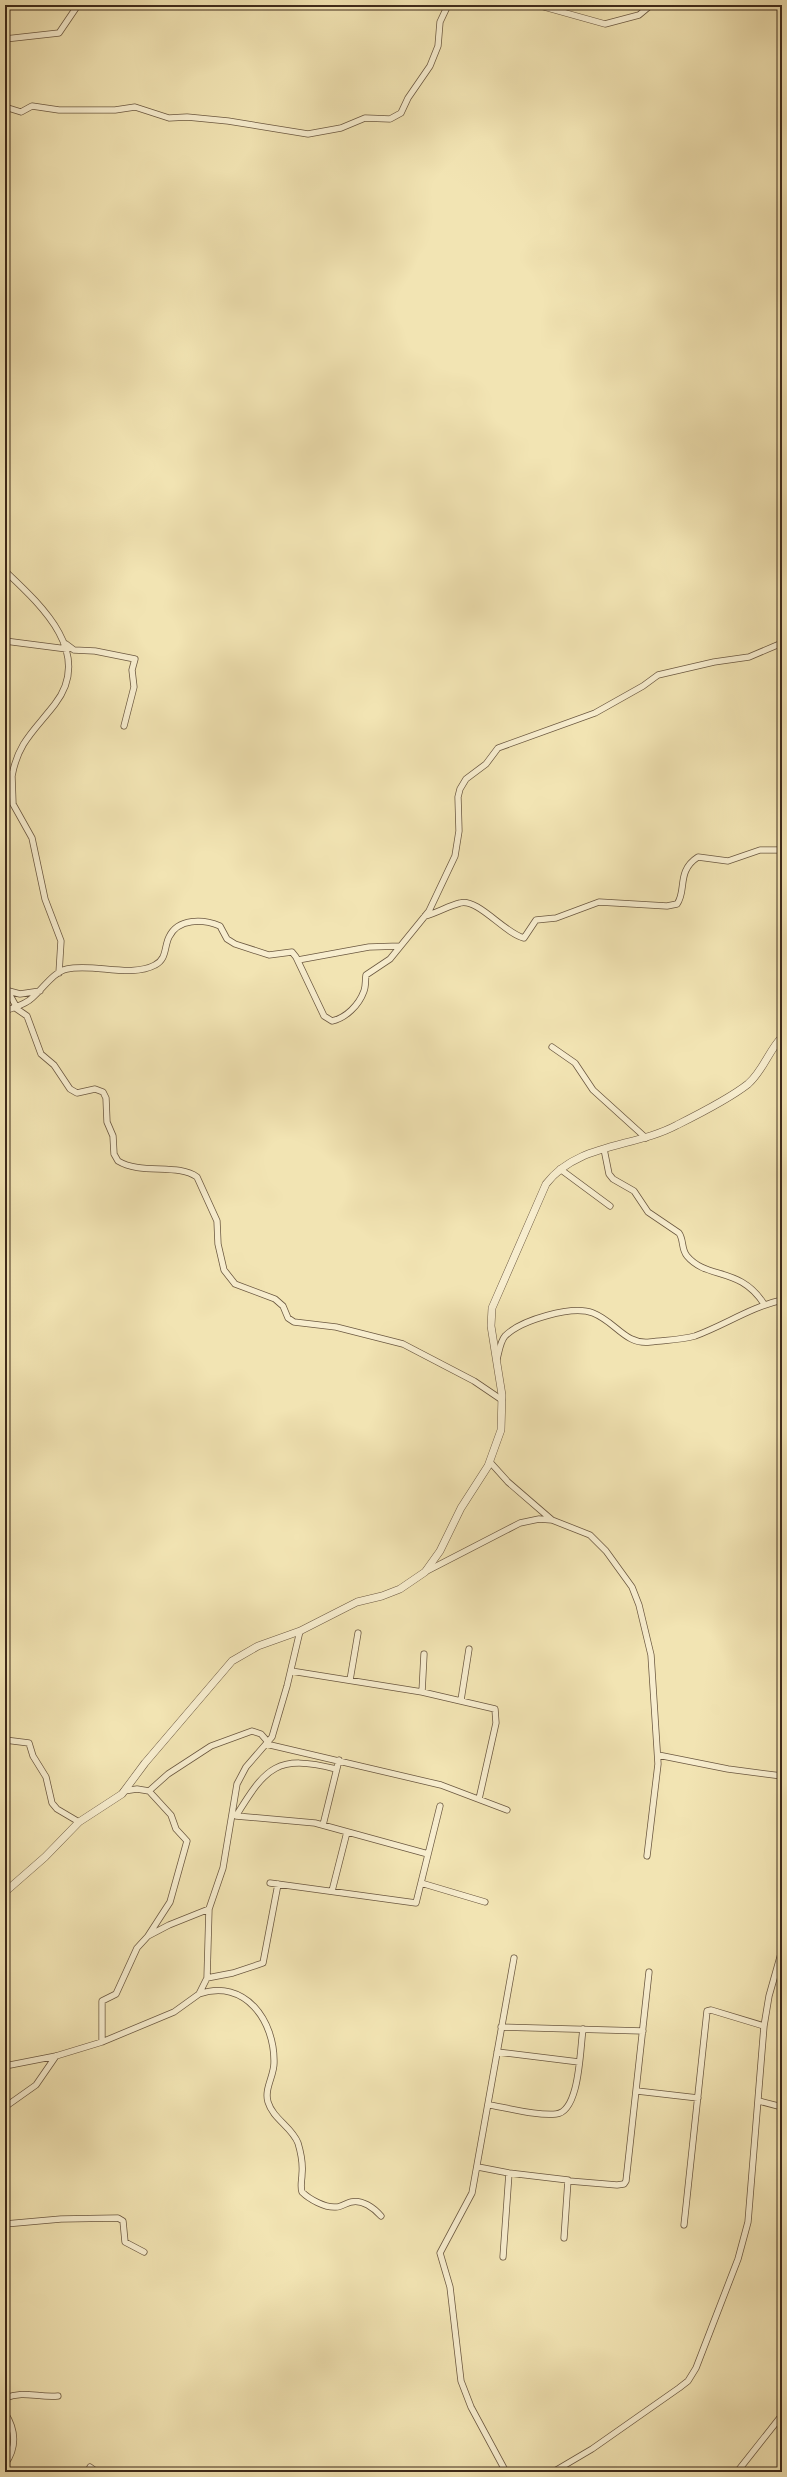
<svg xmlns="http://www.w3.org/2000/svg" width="787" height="2477" font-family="'Libre Bodoni',serif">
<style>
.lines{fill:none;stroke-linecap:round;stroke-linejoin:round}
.minor-casing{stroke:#6b5840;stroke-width:7}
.tertiary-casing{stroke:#6b5840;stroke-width:8}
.minor{stroke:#f7edce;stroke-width:5.5}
.tertiary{stroke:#f7edce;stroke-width:7}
</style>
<rect width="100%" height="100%" fill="#f2e4b3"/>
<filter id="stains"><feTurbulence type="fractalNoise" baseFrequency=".005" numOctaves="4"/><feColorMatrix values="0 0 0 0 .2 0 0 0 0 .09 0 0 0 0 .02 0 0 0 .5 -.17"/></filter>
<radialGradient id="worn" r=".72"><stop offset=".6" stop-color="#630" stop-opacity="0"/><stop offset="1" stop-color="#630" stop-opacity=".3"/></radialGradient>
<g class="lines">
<defs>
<path id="minor" d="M537,5L605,24L639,15L651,5
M5,39L59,33L78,5
M5,107L21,112L32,106L59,110H115L135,107L169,118L187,117L228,121L308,134L341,128L365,118L390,119L401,113L408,98L430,66L438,46L440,22L448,5
M5,571C41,605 94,653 55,704C35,730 18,742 12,776
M5,641L67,649
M66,644L74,650L95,651L135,659L132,670L134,687L124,726
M5,771L12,776L13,804L32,838L45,899L61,941L59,973
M425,916C437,913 448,906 460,903C478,898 504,933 524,938L536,920L556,918L599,902L667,906L677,904C687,891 676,871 698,857L728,861L760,850H782
M298,960L369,947L400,946
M5,990L20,994L40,991
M7,990L16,1006
M14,1007L27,1016L41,1054L54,1065L70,1089L77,1093L95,1089L103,1092L106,1098L107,1122L113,1136L114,1154L118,1161C141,1175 178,1163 197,1177L217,1221L218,1244L224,1270L235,1284L275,1299L283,1306L288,1318L294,1322L336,1327L403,1344L474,1381L502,1400
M5,1011C14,1007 25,1005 32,998C43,989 53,972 67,969C93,963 131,978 155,965C167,959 164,947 169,937C178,918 203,919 220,926L227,939L235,944L269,955L292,952L296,957L324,1016L332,1021C346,1018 359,1005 364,991C366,986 365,981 366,975L390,959L429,911L455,856L459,831L458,797L460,789L466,779L486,764L498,748L595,713L643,686L658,675L714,662L749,657L782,643
M552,1047L575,1063L593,1090L646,1138
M604,1149L609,1174L613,1179L634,1191L648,1212L679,1233C684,1240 681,1249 687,1256C707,1280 740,1266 764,1304
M560,1169L610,1206
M497,1359C499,1352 500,1342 505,1336C521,1320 572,1305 593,1313C616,1322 625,1345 650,1342C665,1340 682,1340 695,1336C725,1325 751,1307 782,1300
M490,1462L508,1482L552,1520
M425,1572L520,1523L539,1519L552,1520L590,1535L606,1551L632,1587L639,1605L651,1655L658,1764L647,1856
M291,1671L422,1692L495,1709L496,1723L479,1799
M350,1680L358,1633
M422,1692L424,1654
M461,1700L469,1649
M5,1740L29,1743L33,1756L46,1777L52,1803L57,1809L79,1822
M266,1744L441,1785L507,1810
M658,1755L728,1769L782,1776
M336,1769C277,1754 266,1767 236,1816L315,1823L428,1854
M124,1791L137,1789L149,1791L171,1815L176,1829L187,1841L170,1902L148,1936
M149,1791L168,1774L211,1746L252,1731L261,1734L268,1742
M323,1825L339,1760
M270,1883L416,1903L440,1806
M421,1883L485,1902
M332,1891L347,1832
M207,1978L233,1973L263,1963L278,1884
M199,1994C245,1978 275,2021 274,2063C274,2076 264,2089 268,2102C273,2119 292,2127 298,2143C301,2153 303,2164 302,2174C302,2180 300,2186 302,2192C309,2199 325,2208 336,2207C341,2207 346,2203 351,2202C362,2199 374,2208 381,2216
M501,2027L643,2031
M102,2042V2001L116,1994L137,1948L148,1936L169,1925L209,1909
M497,2052L579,2062
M5,2066L56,2056L102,2042L174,2012L199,1994L207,1978L209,1909L223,1868L237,1784L246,1767L272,1737L287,1686L300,1631
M637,2091L698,2098
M759,2101L782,2107
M489,2105C510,2108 535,2116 556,2114C580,2112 580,2048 583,2029
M5,2107L36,2085L56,2056
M478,2167L509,2173L568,2180L564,2238
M569,2181L617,2185L624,2184L626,2181L649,1972
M5,2224L61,2219L118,2218L123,2221L125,2242L144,2252
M684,2225L707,2011L711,2010L764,2026
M503,2257L509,2173
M5,2398C24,2390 38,2398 58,2396
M5,2413C16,2430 17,2448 5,2464
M90,2467L97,2472
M506,2472L471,2407L461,2381L450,2287L440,2253L472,2193L514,1958
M553,2472L592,2449L679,2388L688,2381L696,2368L738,2259L748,2222L764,2026L769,1996L782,1950
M737,2472L782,2415"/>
<path id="tertiary" d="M5,1892L45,1857L79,1822L122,1794L145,1763L232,1661L258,1646L300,1631L357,1602L382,1596L400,1589L425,1572L440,1551L461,1508L488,1466L501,1430L502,1395L491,1326L492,1308L546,1184C577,1143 634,1148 677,1125C699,1114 729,1099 748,1084C763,1071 769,1050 782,1037"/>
</defs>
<use href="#minor" class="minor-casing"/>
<use href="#tertiary" class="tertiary-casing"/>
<use href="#minor" class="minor"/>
<use href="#tertiary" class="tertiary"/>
</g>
<rect width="787" height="2477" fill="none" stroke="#f2e4b3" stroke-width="20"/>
<rect x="6" y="6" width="775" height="2465" fill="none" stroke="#3e2a1a" stroke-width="2"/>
<rect x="10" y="10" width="767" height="2457" fill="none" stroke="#3e2a1a"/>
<rect width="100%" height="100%" filter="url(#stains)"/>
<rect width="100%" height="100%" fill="url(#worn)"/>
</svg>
